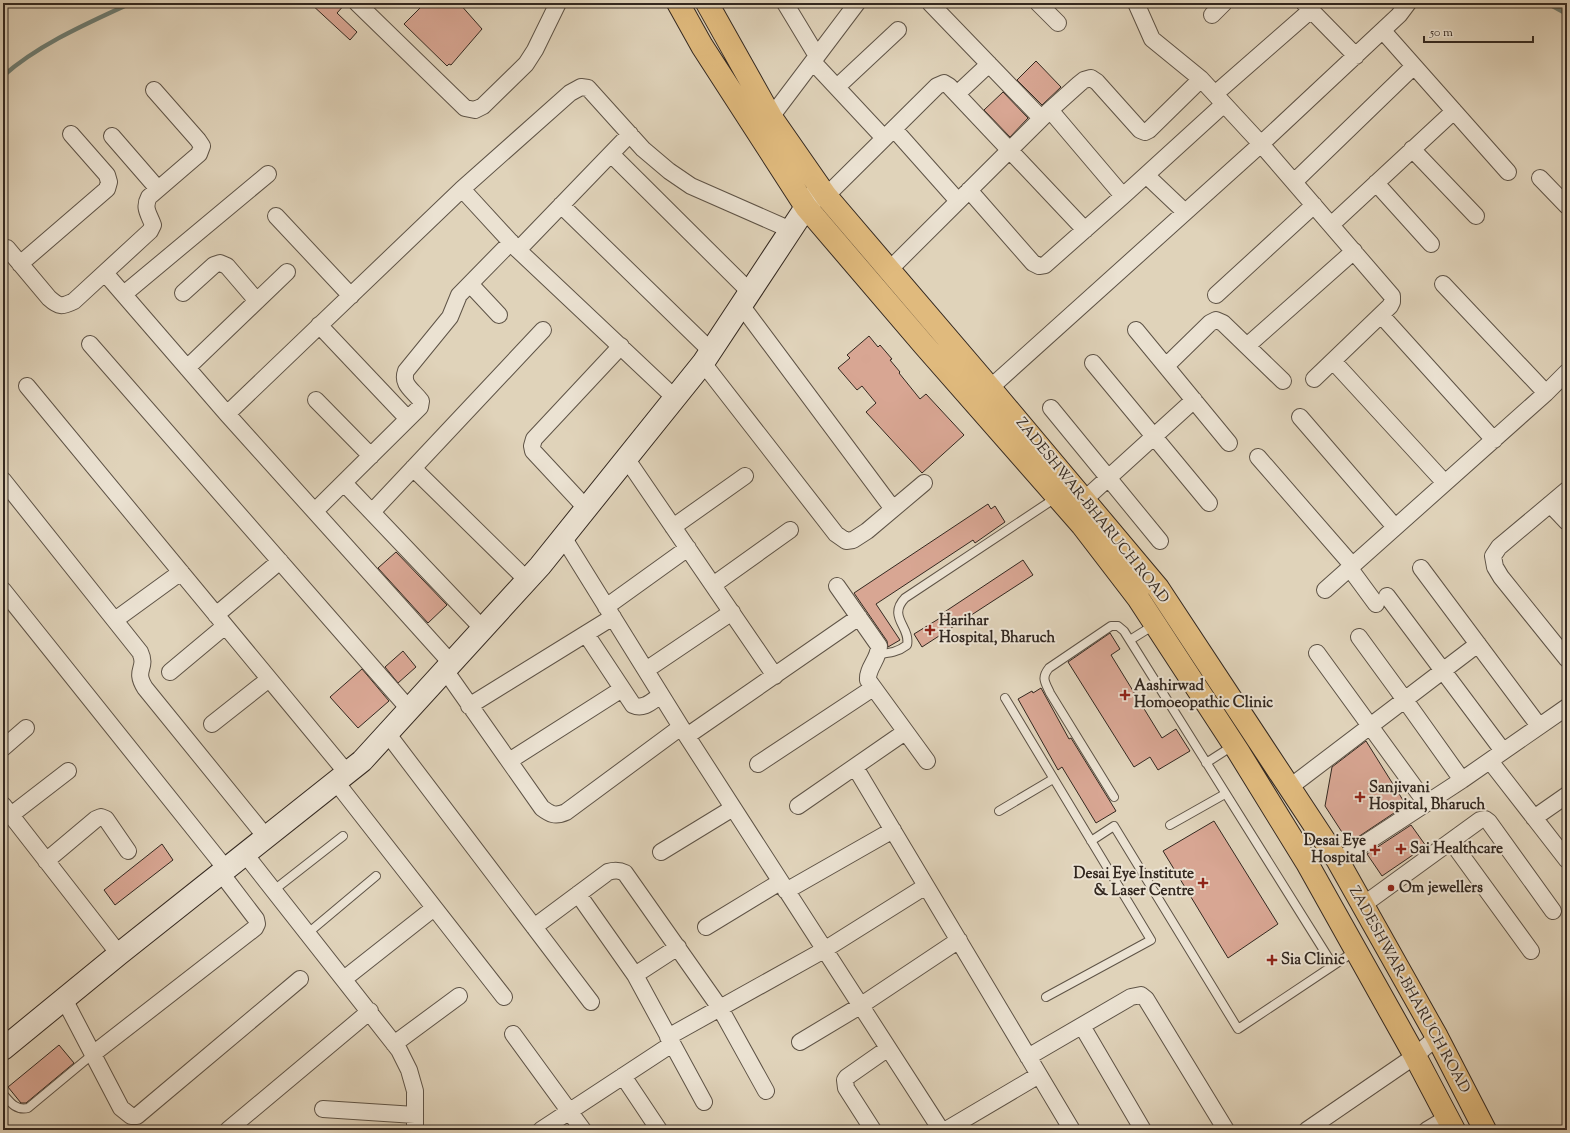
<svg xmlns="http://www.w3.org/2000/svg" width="1570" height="1133" font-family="'Sorts Mill Goudy',serif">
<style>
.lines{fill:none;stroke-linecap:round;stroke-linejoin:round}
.stream{stroke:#6d7e75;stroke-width:4.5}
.building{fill:#d8a693;stroke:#332820}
.service-casing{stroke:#5e5346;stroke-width:10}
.minor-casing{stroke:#5e5346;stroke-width:18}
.secondary-casing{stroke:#332820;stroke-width:24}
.primary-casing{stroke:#332820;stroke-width:24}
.service{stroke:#ebe2d2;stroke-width:8}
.minor{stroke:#ebe2d2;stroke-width:16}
.secondary{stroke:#ebe2d2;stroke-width:22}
.primary{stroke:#e0ba7d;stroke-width:22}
.poi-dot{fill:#8f2418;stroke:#ebe2d2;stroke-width:1.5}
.labels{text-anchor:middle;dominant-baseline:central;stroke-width:4;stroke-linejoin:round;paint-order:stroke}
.street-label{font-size:15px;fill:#332820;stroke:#ebe2d2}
.poi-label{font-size:15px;font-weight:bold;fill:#332820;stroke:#ebe2d2;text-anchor:start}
</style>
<rect width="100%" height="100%" fill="#e0d3ba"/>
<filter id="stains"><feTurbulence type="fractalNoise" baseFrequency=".005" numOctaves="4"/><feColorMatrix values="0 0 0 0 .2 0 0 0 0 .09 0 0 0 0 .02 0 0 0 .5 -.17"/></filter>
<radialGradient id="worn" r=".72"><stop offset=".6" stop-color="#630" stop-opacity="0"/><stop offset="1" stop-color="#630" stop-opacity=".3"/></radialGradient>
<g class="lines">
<path class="stream" d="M1547,3L1567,14
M3,76C39,44 88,23 131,3"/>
</g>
<path class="building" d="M310,3H346L337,13L357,32L350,40Z
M425,3H459L482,29L451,65L449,64L447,66L404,24Z
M1036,61L1061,87L1042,105L1017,80Z
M1003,92L1028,118L1010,137L984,110Z
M869,336L878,347L880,345L892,359L890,360L900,372L899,373L920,399L926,394L964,435L922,473L866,412L876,403L862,386L857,390L838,368L850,358L847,355Z
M988,504L991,509L995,506L1005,522L975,543L973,540L876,604L900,640L888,647L887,641L854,593Z
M396,552L447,605L428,623L378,568Z
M1023,560L1033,575L922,647L914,634L945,615L943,613Z
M1110,633L1120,649L1111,655L1162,738L1176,729L1190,751L1158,770L1150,757L1134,767L1068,662Z
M403,651L416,667L398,683L385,667Z
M362,669L389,701L358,728L330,697Z
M1041,688L1069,739L1071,738L1116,811L1096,823L1062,767L1058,770L1018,699L1032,691L1033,693Z
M1366,741L1406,805L1349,843L1325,806L1332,767Z
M1214,821L1278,924L1228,958L1163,851Z
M1411,825L1426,846L1382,876L1367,854Z
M162,844L173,860L115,905L104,890Z
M59,1045L74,1063L26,1103H21L8,1087Z"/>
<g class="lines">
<defs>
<path id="service" d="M1130,640L1154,625
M879,654C890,653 898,652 907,645C911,627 887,617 905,598L1057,497
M1005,698L1151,940L1046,997
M1206,763L1234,745
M1114,797L1050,693C1045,682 1041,678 1049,668L1111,626H1118L1124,631L1333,965
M999,811L1053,779
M1170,825L1225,794
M1091,841L1114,826L1238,1029L1355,951
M274,890L343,836
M308,933L376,876
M3,1094C10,1102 16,1111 28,1108L93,1054"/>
<path id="minor" d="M357,3L465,108L475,110L483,106L526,64L535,50L558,3
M785,3L817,56
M930,3L1041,118
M1038,3L1058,23
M1136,3L1152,39L1201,79L1261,144L1392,296V302L1390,306L1314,379
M1304,3L1356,56
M1212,15L1224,3
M1383,31L1508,172
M813,62L884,138
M837,87L898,30
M957,94L989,64
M1215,94L1311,10
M1050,110L1123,196
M771,117L857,3
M894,129L958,201
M112,136L158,189
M1412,149L1476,216
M611,154L750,292
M1146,175L1185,212
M1540,178L1567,206
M1294,182L1414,66
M1376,183L1431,244
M462,189L518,250L675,398
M969,190L1033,263L1039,266L1045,265L1123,196L1224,104
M826,196L937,86L944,83L949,86L1085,230
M561,205L711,351
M276,216L351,296
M1331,225L1454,111
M7,248L49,298C59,307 62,307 74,301L150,231L153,225C149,214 143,208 149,197L199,154L202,146L198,140L154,90
M518,250L630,134
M20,264L107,189L109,182L107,175L71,134
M889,270L1050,110L1079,84L1084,80L1091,78L1097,82L1140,130L1145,132L1149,130L1201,79
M105,273L227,414L451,663
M470,284L499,315
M1443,284L1546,393
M183,293L214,265L220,263L227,266L257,301
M124,294L268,174
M1216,295L1314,205
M741,305L893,509
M1381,315L1494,440
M319,325L408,419
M1136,330L1229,443
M90,344L409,709
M1248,345L1354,251
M1333,361L1445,483
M703,363L836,534L846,541L853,540L867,531L924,483
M1093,363L1209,503
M1166,366L1210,323L1216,320L1223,323L1283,381
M187,368L287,272
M27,386L347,773
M990,388L1261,144L1399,15L1408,3
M316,400L371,456
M1051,408L1160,541
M227,414L462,189L570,93L581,87L588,88L643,149L669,171L691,186L791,230
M1300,417L1395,527
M1258,457L1352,565L1351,570L1376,604
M626,458L775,676
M413,468L527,580
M3,480L140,652C148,669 133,669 145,688L266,837
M344,483L483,629
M1567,490L1499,547L1493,556L1495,567L1501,577L1567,659
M1084,500L1194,400
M1550,504L1567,522
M586,508L533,451L532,446L534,439L621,346
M315,511L420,407L421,401C413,390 401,385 406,371L450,317L459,295L511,242
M372,512L543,330
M673,527L745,476
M563,537L681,727L941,1130
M1421,568L1539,726
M713,585L790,530
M837,586L879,646C879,659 867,668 868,680L927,761
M3,590L226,869
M1325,590L1546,393L1567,372
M1387,596L1503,751
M606,607L688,548
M216,615L280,561
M115,620L181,572
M586,634L633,705C644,710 652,701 661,695
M1359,637L1405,700L1462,780
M1317,653L1426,803
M445,670L542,808C550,814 555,817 566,812L681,727
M646,670L732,612
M170,672L225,626
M469,706L613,617
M212,724L269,679
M387,733L591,1002
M687,736L859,617
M3,748L26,728
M509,761L622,689
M1490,761L1567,860
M758,764L873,688
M855,767L1072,1130
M336,782L504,997
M1290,787L1478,644
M3,805L119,954
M798,806L905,732
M11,815L68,771
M1534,818L1567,795
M1451,841L1531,951
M661,852L733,808
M245,854L399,1050L409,1070L415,1091V1130
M46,861L96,819L101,817L106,819L128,851
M1338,861L1462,780L1567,707
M786,891L893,830
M578,894L635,975L704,1102
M1363,905L1480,820L1485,819L1489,822L1553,911
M534,927L608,872C615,870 619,870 625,873L720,1008L766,1091
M706,927L780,882
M635,975L678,947
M344,979L434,908
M64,999L121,1108L131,1116H137L300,979
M1082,1026L1143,1130
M513,1034L583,1130
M668,1037L824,950L926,886
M800,1042L860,1006L959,940
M394,1044L459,996
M93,1054L255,928L257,924L256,919L221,873
M1028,1057L1131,997L1141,995L1146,999L1226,1130
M623,1076L659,1130
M323,1109L415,1115
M228,1130L370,1011
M541,1130L672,1044
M873,1130L846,1088L845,1080L847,1077L887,1049
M946,1130L1039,1075
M1307,1130L1415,1056L1437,1037
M1427,1130L1447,1118"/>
<path id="secondary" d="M3,1049L119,954L362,761L540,566L703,363L806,207L817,193"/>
<path id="primary" d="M678,3L702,46L806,207L924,345L1082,525L1138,598L1238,751L1307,863L1415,1056L1454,1130
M707,3L771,117L826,196L990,388L1158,588L1338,861L1437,1037L1485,1130"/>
</defs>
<use href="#service" class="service-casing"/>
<use href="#minor" class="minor-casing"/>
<use href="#secondary" class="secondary-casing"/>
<use href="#primary" class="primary-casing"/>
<use href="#service" class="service"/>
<use href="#minor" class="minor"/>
<use href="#secondary" class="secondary"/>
<use href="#primary" class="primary"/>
</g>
<g class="poi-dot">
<path d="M928 624h4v4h4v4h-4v4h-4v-4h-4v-4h4z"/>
<path d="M1123 689h4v4h4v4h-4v4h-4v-4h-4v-4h4z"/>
<path d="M1358 791h4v4h4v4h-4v4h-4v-4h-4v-4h4z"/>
<path d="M1399 843h4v4h4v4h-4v4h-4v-4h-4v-4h4z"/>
<path d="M1373 844h4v4h4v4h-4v4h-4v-4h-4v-4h4z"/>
<path d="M1201 877h4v4h4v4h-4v4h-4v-4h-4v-4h4z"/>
<circle cx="1391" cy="888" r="4"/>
<path d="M1270 954h4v4h4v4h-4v4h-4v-4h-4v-4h4z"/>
</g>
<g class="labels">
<g class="street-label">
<text transform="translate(1092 511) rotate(51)">ZADESHWAR-BHARUCH ROAD</text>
<text transform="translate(1409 990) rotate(61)">ZADESHWAR-BHARUCH ROAD</text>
</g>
<g class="poi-label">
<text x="939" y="621">Harihar<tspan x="939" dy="17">Hospital, Bharuch</tspan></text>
<text x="1134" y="686">Aashirwad<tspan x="1134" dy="17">Homoeopathic Clinic</tspan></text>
<text x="1369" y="788">Sanjivani<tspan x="1369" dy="17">Hospital, Bharuch</tspan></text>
<text x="1366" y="841" text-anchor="end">Desai Eye<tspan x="1366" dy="17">Hospital</tspan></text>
<text x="1410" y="849">Sai Healthcare</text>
<text x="1194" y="874" text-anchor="end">Desai Eye Institute<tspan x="1194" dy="17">&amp; Laser Centre</tspan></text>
<text x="1399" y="888">Om jewellers</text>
<text x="1281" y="960">Sia Clinic</text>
</g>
</g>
<rect width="1570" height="1133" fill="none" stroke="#e0d3ba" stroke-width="16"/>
<rect x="4" y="4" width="1562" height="1125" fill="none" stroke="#332820" stroke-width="2"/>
<rect x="8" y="8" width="1554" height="1117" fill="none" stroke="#332820"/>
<path d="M1424 36v6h109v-6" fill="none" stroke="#332820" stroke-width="2"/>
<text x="1430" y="36" font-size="12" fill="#332820" stroke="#ebe2d2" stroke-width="3" paint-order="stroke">50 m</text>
<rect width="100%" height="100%" filter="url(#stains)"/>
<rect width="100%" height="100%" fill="url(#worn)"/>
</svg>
